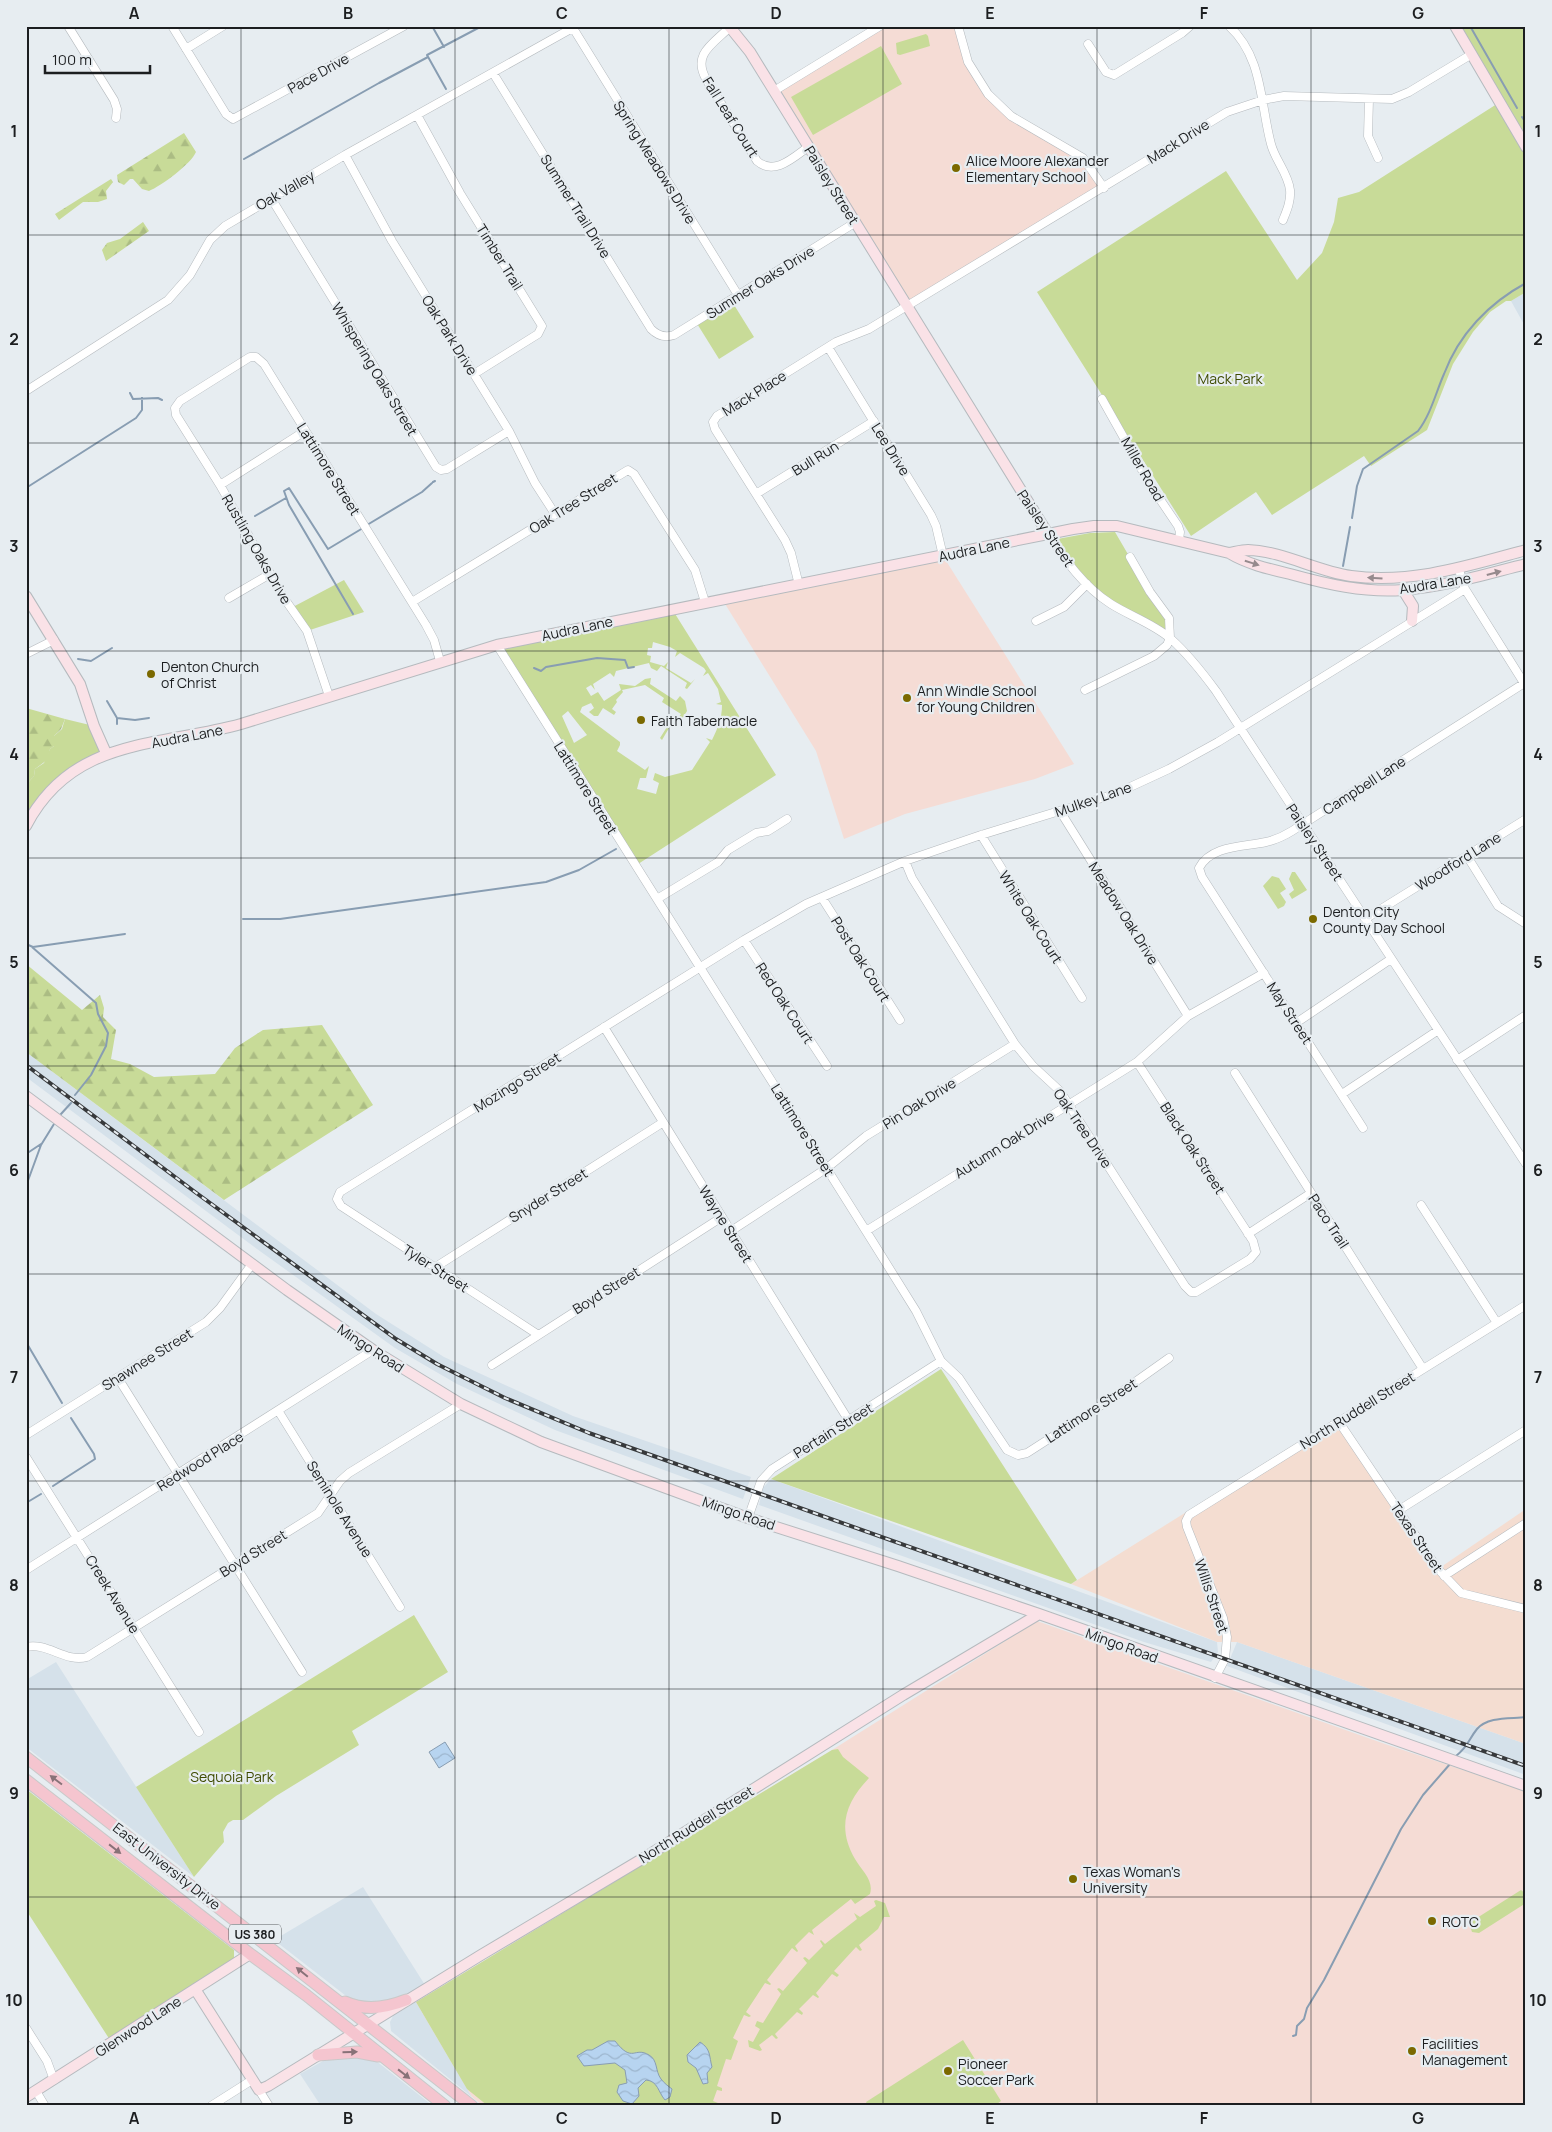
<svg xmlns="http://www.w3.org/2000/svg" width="1552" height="2132" font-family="Manrope,sans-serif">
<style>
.built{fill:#d5e1ea}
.industrial{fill:#f4ddd1}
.education{fill:#f5dcd5}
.green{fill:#c8db98;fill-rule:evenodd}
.forest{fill:url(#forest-firs)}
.water{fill:url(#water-waves);stroke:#889db2}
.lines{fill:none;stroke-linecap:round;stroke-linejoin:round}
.stream{stroke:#889db2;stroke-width:2}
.street-casing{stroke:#b5babe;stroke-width:9}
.secondary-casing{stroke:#b5babe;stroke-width:12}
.primary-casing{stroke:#c9c9c9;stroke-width:13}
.street{stroke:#fff;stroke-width:8}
.secondary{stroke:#fae2e7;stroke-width:10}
.primary{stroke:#f5c5cf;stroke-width:11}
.rail-casing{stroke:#37393b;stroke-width:4}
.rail{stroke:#e7edf1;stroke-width:2;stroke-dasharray:5.5;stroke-linecap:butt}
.oneway{fill:#968a8d}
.oneway2{fill:#887278}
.grid{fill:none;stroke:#1c1e20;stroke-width:1;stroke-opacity:0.55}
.poi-dot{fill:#7b6900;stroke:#e7edf1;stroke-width:2}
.labels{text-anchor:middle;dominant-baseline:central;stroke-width:4.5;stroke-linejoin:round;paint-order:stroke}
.shield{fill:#e7edf1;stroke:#595c5f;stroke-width:1}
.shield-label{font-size:12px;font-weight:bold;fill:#1c1e20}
.street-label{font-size:14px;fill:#1c1e20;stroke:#e7edf1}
.poi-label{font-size:14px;fill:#1c1e20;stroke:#e7edf1;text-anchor:start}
.park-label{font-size:14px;fill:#3e4b00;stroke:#e7edf1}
.neatline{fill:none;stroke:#1c1e20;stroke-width:2}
.grid-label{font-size:16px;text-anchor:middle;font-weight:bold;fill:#1c1e20}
</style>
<defs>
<pattern id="forest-firs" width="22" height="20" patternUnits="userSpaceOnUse" patternTransform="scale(1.25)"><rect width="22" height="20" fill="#c8db98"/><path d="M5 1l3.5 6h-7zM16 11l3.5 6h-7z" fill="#abbc83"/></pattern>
<pattern id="water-waves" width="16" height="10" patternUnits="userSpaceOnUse" patternTransform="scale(1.25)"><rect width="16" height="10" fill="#b7d4f0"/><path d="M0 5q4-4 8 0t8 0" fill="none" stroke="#9db6ce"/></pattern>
</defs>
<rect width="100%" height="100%" fill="#e7edf1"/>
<path class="built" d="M1526,292V328L1511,301Z
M26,1052L376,1314L444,1357L573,1416L751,1477L743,1499L555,1430L457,1384L395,1348L257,1249L26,1077Z
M771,1479L1217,1642L1218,1652L1211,1662L1144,1642L759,1505L763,1488Z
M1237,1642L1526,1744V1775L1227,1666Z
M56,1662L194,1877L26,1747V1680Z
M363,1887L425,1985L394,2001L360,2002L350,1999L274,1940Z
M416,2002L472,2097L391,2031L390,2022L393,2016Z
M347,2054L375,2060L433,2106H321L300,2074L323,2061Z"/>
<path class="industrial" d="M1337,1418L1438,1569L1526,1509V1744L1237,1642H1217L1071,1584Z"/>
<path class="education" d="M880,26H958L963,47L997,104L1079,156L1104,188L907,305L774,91Z
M943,556L1074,764L1035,779L905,814L844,839L816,751L722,599Z
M1037,1621L1385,1744L1526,1791V2104L483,2106L472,2097L416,2002L832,1750Z"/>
<path class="green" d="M1455,26H1526V292L1511,301H1506L1490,312L1473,332L1453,364L1427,430L1371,466L1364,456L1272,515L1256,492L1191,536L1037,292L1226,171L1297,280L1322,253L1334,222L1338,198L1359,192L1500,102Z
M926,34L928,36L930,46L900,55L897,54L896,43Z
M881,46L902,84L813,135L791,97Z
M731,300L754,337L719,359L696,322Z
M1115,532L1150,592L1169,618L1170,638L1087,584L1052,540L1090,533Z
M344,580L364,612L307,631L291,608Z
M672,609L776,775L635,866L497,645ZM653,642L670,647L677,651L675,657L680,653L704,668L706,671L703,676L708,673L718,689L721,702L716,704L722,705C722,718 718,728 712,740L706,738L710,742L692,770L665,777L655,773L653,780L659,783L656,794L637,789L640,778H646L649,766L645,770L617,751L620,745V742L580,712L582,707L591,703L594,708L589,712L594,716H598L603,708L614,715L616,712L612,709L617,702L616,700L623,692L622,690L645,685L664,698L662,702L681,714L676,721L672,719L660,738L662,740L672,723L678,726L687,711L685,701L680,696L676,701L650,684L651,678L645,679L635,686L619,684L621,690L604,701L598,692L591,696L586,688L591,685L595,690L593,684L610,673L614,677L616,671L649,663L651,668L657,671L661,666L687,683L685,688L687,689L695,679L691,683L666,668L668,662L664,666L650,662L651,656L647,655L648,648H652ZM568,711L587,735L574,743L562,716Z
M65,719L94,726L106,753L71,774L26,826V785L34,776L35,769L44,763L50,749L54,746V736L62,729Z
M1292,872H1295L1307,890L1292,899L1289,894L1294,890L1289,879Z
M1272,876L1279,878L1286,889L1280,893L1286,902L1284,906L1278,909L1263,886Z
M941,1369L1077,1580L1071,1584L771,1479Z
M414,1615L448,1672L352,1731L359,1745L276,1796L243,1820H233L228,1823L223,1832L224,1842L194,1877L136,1787Z
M838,1749L843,1757L869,1778C845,1803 837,1828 855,1859C862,1871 874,1880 870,1894L855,1904L851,1899L812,1930L814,1935L809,1932L795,1946L798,1951L797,1952L792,1948L767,1980L771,1984L770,1985L765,1983L746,2012L751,2016L749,2017L744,2015L733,2038L738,2041L731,2060L726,2059L717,2086L722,2088V2091L717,2090L713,2101L718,2103V2106H488L467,2089L416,2002L832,1750Z
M26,1789L234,1950V1959L110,2040L26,1910Z
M1521,1890L1526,1894V1903L1479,1933L1472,1932L1469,1923Z
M876,1900L885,1903L890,1917H884L878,1929L859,1945L862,1950L860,1951L856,1947L834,1971L839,1975L837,1977L832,1974L816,1993L819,1997L818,1998L813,1995L799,2009L803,2013L802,2015L797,2012L775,2034L778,2038L776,2039L772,2035L759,2045L762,2050L760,2051L749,2047L748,2040L753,2042L760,2029L755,2026L757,2021L763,2023L781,1994L777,1989L779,1988L783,1991L807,1963L803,1958L805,1957L809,1960L823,1946L820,1941L821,1940L825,1944L857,1919L854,1913L860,1917L876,1906L874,1901Z
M963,2040L1001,2101L994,2106H868L866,2102Z"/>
<path class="forest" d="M184,133L196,152C191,164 161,186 149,191L142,189L133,179H130L124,185L118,182L117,175Z
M111,179L113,182L106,191L107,199L98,202H83L59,220L55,214Z
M143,222L149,231L106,261L102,250L107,243L120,239Z
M26,708L65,719L61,729L54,736V746L50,749L47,760L35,769L34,776L26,785Z
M26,964L82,1010L100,995L104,1008L103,1017L116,1030L111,1059L130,1064L154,1077L215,1074L235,1048L263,1030L322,1025L373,1105L224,1200L26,1052Z"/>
<path class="water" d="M445,1742L455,1758L439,1768L429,1752Z
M608,2041H615C633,2064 634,2046 649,2055C658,2060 655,2071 661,2079C664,2083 668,2086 672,2089L670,2097L665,2100C658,2092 658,2081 646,2080L638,2088L639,2096L632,2104L623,2101L617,2092L619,2085L627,2083L625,2070L615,2063L584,2066L577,2056L587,2050H592Z
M700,2042C711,2049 709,2056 712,2067L707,2073L708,2083L703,2084L696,2068L688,2062L687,2055Z"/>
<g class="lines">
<path class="stream" d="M432,26L444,47
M1470,26L1517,108
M446,89L427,55L482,26
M1522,117L1526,123
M244,159L379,83L428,57
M130,393L133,399L158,398L162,400
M433,482L435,481
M26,488L136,418L142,410V398
M255,516L286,498
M1352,518L1357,486L1363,469L1418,431C1431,414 1436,392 1444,374C1459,334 1489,303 1526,283
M367,525L422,492L432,483
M1343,566L1350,527
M353,614L289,505L284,491L289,488L328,549L363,528
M78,659L91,661L112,648
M534,668L541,671L546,667L597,658L625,660L628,668L634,667
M107,701L117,718V724
M117,718L135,720L149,718
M243,919H280L546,882L579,870L616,849
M26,944L33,947L125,934
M32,947L96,1003L98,1014L108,1033L106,1046L91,1075L75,1095
M61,1114L71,1103
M26,1154L41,1144
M26,1186L41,1145L54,1124
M26,1342L62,1403
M53,1486L95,1459L94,1454L71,1418
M26,1503L41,1494
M1456,1756C1469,1746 1468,1740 1477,1729C1488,1716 1511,1719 1526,1717
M1293,2036L1296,2035L1297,2026L1304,2019L1307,2008L1324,1980L1401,1829L1423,1795L1450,1764"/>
<defs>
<path id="street" d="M68,26L114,100L117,109L116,118
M172,26L226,114L233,119L404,26
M958,26L968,62L988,94L1011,116L1083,158L1104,188
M1229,26C1263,57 1260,103 1271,144C1275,160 1288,173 1290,190C1291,201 1287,210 1283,220
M730,27C713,44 692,54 706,79L757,161C774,176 793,158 808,147
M573,28L738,295
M1088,44L1106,72L1114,75L1182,33L1190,26
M186,49L223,26
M493,73L651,329C658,336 665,338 674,335L856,222
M774,91L880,26
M1369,99L1368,136L1378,158
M417,115L460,193L542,326L538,334L474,374
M345,155L392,241L509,431L535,483L555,514
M271,198L436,467L441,470L447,469L509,431
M828,347L931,515L936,526L943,556
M26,391L168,300L190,275L210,240L225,226L345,155L576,26
M1102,399L1151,486L1178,526L1180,532L1179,540
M220,485L305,431
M756,494L874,421
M1048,534C1065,560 1084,587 1111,604C1130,616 1154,624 1171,639C1188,654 1202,672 1216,691L1526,1164
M1459,570L1465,589L1524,683
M799,585L791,553L785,540L715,429L713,422L717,416L836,342L869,329L1227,112L1263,100L1284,96L1392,99L1409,92L1472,54
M229,598L270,574
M412,602L628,470L634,474L695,570L705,602
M1036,621L1064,607L1087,584
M497,645L866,1231L916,1311L941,1361L959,1378L1007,1450L1018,1455L1027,1453L1114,1397L1169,1358
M26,654L54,640
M1085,690L1154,656L1167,645L1170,638L1169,618L1150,592L1130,557
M329,696L307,631L284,598L220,485L176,415L175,408L180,401L250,357H256L264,364L426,625L434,640L440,661
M1060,811L1188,1016
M981,835L1082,998
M1467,856L1498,906L1526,924
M905,861L912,878L1015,1044L1033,1066L1060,1091L1185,1286L1191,1292H1196L1250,1259L1256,1252L1253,1241L1137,1062
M822,898L900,1020
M657,899L718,862L728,850L756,833L768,831L787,819
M1365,919L1526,819
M744,940L827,1066
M1296,1023L1391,959
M604,1027L849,1421
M1457,1060L1526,1015
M1235,1073L1423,1369
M1342,1094L1437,1031
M1363,1128L1202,877L1199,868C1211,845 1244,847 1266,842C1275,840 1284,836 1292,831L1526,682
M1421,1205L1497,1323
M731,1231L827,1168L866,1136L1015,1044
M866,1231L1137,1062L1188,1016L1264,973
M1248,1234L1311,1193
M434,1268L662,1123
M537,1334L341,1206L337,1199L340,1192L744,940L806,904L905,861L981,835L1115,794L1169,769L1218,742L1465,589
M492,1365L722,1217
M118,1378L302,1672
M279,1412L400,1607
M1339,1422L1438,1569L1461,1593L1526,1609
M26,1435L206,1322L220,1308L252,1264
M26,1457L199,1732
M1399,1510L1526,1430
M748,1518L761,1481L772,1469L941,1361
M26,1570L373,1350
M1444,1576L1526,1523
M26,1647C48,1642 65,1663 87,1657L318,1513L340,1481L349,1473L461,1404
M1215,1678L1225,1659L1227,1637L1223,1618L1187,1527L1186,1521L1189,1515L1526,1305
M26,2028L47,2061L54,2080
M259,2090L269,2106
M36,2091L45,2106
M211,2106L252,2080"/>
<path id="secondary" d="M729,26L750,52L1048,534
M1455,26L1526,147
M1229,553C1235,552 1242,550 1248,550C1283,551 1316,571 1351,576C1412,584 1467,566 1526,550
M1403,590L1413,606L1412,621
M26,596L80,684L94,726L106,753
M26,826C72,737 158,747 241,724L497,645L1073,529L1094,526H1117L1229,553C1247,564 1269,569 1290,574C1326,584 1364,593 1403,590C1444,587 1486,574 1526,564
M26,1096L287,1290L373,1350L461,1404L541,1442L748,1518L898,1566L1039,1614L1526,1786
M195,1989L259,2090L268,2086L481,1955L647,1856L903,1695L1039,1614
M26,2097L250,1954"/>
<path id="primary" d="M26,1757L472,2106
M26,1780L250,1954L306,1995L445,2106
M345,2002C365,2011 386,2008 406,2000
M318,2055L357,2052L378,2056"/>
</defs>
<use href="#street" class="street-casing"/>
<use href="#secondary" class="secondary-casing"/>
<use href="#primary" class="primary-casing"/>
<use href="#street" class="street"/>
<use href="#secondary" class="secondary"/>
<use href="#primary" class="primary"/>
<defs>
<path id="rail" d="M26,1065L195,1192L396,1339L437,1364L505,1398L589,1433L1526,1766"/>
</defs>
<use href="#rail" class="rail-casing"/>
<use href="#rail" class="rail"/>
</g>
<defs><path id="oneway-solid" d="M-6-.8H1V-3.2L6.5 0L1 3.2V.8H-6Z" transform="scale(1.25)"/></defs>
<g class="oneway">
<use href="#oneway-solid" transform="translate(1252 563) rotate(17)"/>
<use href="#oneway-solid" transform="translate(1494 573) rotate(-15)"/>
<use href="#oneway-solid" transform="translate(1375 578) rotate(-177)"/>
</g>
<g class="oneway2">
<use href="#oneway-solid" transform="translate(56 1780) rotate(-143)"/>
<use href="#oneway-solid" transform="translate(115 1849) rotate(38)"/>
<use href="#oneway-solid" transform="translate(302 1972) rotate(-141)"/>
<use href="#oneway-solid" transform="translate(350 2052) rotate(-1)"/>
<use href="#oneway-solid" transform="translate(404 2074) rotate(38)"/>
</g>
<path class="grid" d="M241,26V2106M455,26V2106M669,26V2106M883,26V2106M1097,26V2106M1311,26V2106M26,235H1526M26,443H1526M26,651H1526M26,858H1526M26,1066H1526M26,1274H1526M26,1481H1526M26,1689H1526M26,1897H1526"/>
<g class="poi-dot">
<circle cx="956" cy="168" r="5"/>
<circle cx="151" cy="674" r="5"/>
<circle cx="907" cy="698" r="5"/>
<circle cx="641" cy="720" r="5"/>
<circle cx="1313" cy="919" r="5"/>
<circle cx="1073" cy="1879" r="5"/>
<circle cx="1432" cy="1921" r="5"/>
<circle cx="1412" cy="2051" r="5"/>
<circle cx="948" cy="2071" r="5"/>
</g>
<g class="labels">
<rect class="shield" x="229" y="1924.5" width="52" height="19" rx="4"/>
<g class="shield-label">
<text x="255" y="1934">US 380</text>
</g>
<g class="street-label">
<text transform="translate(318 73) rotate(-29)">Pace Drive</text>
<text transform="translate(731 117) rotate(58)">Fall Leaf Court</text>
<text transform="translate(1178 141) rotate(-32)">Mack Drive</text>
<text transform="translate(655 162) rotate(58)">Spring Meadows Drive</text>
<text transform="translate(832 185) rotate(58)">Paisley Street</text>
<text transform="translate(285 190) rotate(-30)">Oak Valley</text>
<text transform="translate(576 206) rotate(58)">Summer Trail Drive</text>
<text transform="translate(500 257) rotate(58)">Timber Trail</text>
<text transform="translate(760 282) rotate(-32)">Summer Oaks Drive</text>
<text transform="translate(450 335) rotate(58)">Oak Park Drive</text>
<text transform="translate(375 369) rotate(59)">Whispering Oaks Street</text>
<text transform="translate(754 393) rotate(-32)">Mack Place</text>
<text transform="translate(891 449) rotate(58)">Lee Drive</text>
<text transform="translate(815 458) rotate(-32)">Bull Run</text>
<text transform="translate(329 469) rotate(58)">Lattimore Street</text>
<text transform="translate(1143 469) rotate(60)">Miller Road</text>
<text transform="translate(573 503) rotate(-32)">Oak Tree Street</text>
<text transform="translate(1046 528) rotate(56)">Paisley Street</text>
<text transform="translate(257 549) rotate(60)">Rustling Oaks Drive</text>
<text transform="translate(974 549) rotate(-12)">Audra Lane</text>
<text transform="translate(1435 583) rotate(-9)">Audra Lane</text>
<text transform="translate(577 628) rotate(-12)">Audra Lane</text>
<text transform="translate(187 736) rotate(-11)">Audra Lane</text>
<text transform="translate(1364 785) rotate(-33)">Campbell Lane</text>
<text transform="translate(586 788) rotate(58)">Lattimore Street</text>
<text transform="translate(1093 799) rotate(-19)">Mulkey Lane</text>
<text transform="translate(1315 842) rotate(56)">Paisley Street</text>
<text transform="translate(1458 861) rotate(-32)">Woodford Lane</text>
<text transform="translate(1124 913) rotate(58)">Meadow Oak Drive</text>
<text transform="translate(1031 917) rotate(58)">White Oak Court</text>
<text transform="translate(861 959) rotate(58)">Post Oak Court</text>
<text transform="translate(785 1003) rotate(57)">Red Oak Court</text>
<text transform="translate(1290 1013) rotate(57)">May Street</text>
<text transform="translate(517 1082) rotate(-32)">Mozingo Street</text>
<text transform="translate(919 1103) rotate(-32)">Pin Oak Drive</text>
<text transform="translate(1083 1128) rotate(56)">Oak Tree Drive</text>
<text transform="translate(803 1130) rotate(58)">Lattimore Street</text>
<text transform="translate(1004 1144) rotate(-32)">Autumn Oak Drive</text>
<text transform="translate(1193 1148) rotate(57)">Black Oak Street</text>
<text transform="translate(548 1195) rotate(-32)">Snyder Street</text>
<text transform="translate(1329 1221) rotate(57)">Paco Trail</text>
<text transform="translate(726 1224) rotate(58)">Wayne Street</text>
<text transform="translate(436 1268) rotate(33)">Tyler Street</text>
<text transform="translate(606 1290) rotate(-32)">Boyd Street</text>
<text transform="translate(371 1348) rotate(33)">Mingo Road</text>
<text transform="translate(147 1359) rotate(-32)">Shawnee Street</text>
<text transform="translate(1091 1410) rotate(-33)">Lattimore Street</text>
<text transform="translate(1357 1410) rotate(-32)">North Ruddell Street</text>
<text transform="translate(833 1430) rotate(-32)">Pertain Street</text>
<text transform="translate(200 1461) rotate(-32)">Redwood Place</text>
<text transform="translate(340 1509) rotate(58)">Seminole Avenue</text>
<text transform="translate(739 1513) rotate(19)">Mingo Road</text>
<text transform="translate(1417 1537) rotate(56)">Texas Street</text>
<text transform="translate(253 1553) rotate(-32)">Boyd Street</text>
<text transform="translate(113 1594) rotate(58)">Creek Avenue</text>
<text transform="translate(1212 1596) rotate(71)">Willis Street</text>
<text transform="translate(1122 1645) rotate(20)">Mingo Road</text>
<text transform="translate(696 1824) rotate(-32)">North Ruddell Street</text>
<text transform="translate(167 1866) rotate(38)">East University Drive</text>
<text transform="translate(138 2026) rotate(-33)">Glenwood Lane</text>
</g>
<g class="poi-label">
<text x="966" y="160">Alice Moore Alexander<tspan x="966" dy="16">Elementary School</tspan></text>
<text x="161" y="666">Denton Church<tspan x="161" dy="16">of Christ</tspan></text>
<text x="917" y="690">Ann Windle School<tspan x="917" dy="16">for Young Children</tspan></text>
<text x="651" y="720">Faith Tabernacle</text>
<text x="1323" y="911">Denton City<tspan x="1323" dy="16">County Day School</tspan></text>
<text x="1083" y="1871">Texas Woman's<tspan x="1083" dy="16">University</tspan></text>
<text x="1442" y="1921">ROTC</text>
<text x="1422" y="2043">Facilities<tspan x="1422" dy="16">Management</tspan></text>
<text x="958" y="2063">Pioneer<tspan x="958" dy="16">Soccer Park</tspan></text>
</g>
<g class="park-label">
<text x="1230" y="378">Mack Park</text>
<text x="232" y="1776">Sequoia Park</text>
</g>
</g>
<rect width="1552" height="2132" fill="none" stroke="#e7edf1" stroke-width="55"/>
<path d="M45 65v8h105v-8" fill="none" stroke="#1c1e20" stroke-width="2.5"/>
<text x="52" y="65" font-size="15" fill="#1c1e20" stroke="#e7edf1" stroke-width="4" paint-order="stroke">100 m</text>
<rect x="28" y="28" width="1496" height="2076" class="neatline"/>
<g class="grid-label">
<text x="134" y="19">A</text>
<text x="348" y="19">B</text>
<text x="562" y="19">C</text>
<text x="776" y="19">D</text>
<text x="990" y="19">E</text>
<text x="1204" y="19">F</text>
<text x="1418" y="19">G</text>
<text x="14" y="137">1</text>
<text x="1538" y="137">1</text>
<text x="14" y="345">2</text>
<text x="1538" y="345">2</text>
<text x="14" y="552">3</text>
<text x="1538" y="552">3</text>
<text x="14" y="760">4</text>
<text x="1538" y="760">4</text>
<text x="14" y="968">5</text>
<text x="1538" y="968">5</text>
<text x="14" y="1176">6</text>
<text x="1538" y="1176">6</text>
<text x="14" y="1383">7</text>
<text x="1538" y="1383">7</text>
<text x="14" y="1591">8</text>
<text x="1538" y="1591">8</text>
<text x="14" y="1799">9</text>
<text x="1538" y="1799">9</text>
<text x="14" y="2006">10</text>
<text x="1538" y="2006">10</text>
<text x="134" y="2124">A</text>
<text x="348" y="2124">B</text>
<text x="562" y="2124">C</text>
<text x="776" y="2124">D</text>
<text x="990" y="2124">E</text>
<text x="1204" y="2124">F</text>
<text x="1418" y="2124">G</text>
</g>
</svg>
